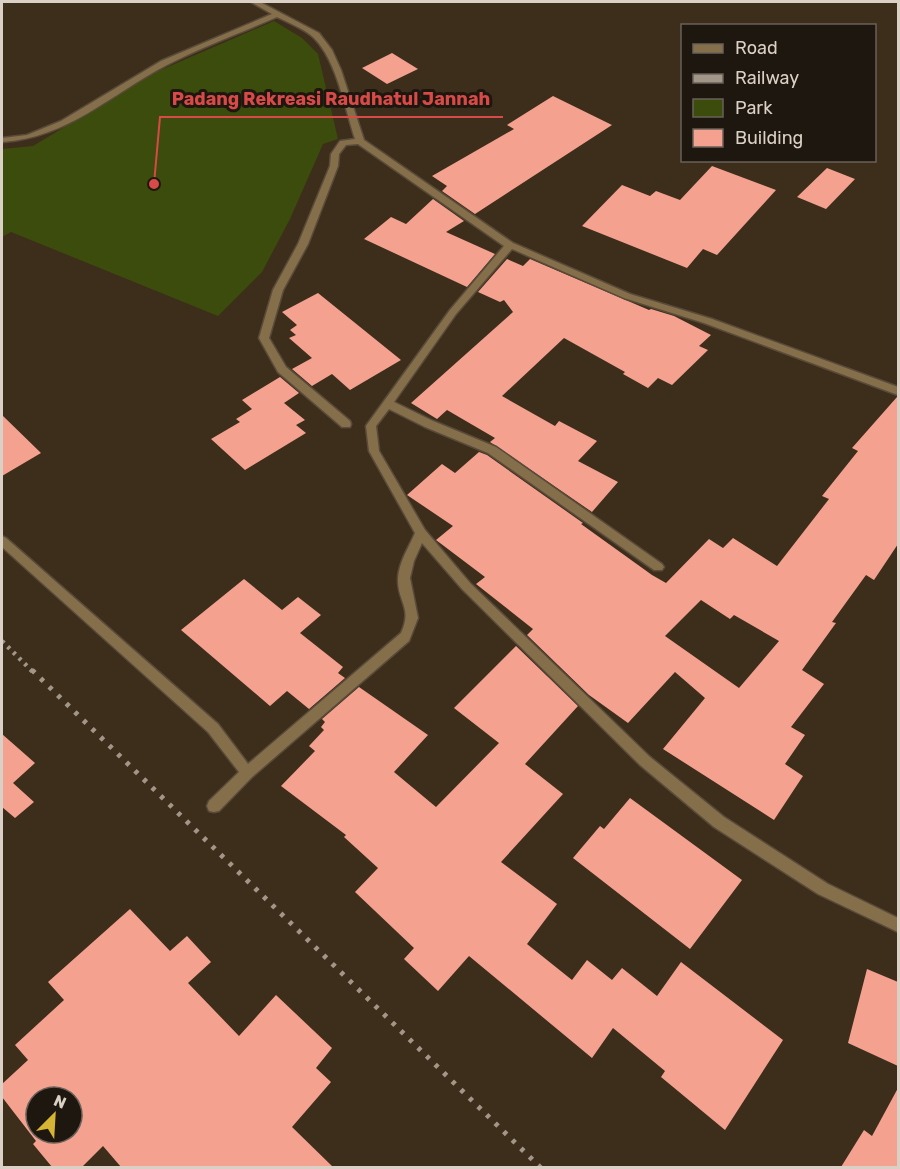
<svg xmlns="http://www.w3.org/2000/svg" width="900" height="1169" font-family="Rubik,sans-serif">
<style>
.green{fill:#3c4c0c}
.building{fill:#f4a190;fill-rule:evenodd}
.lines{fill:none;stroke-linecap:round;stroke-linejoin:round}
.minor-casing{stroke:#594a3a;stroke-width:3}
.minor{fill:#856f4b;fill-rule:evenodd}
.rail-far1{stroke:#a29688;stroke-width:4.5;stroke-dasharray:3 5;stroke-linecap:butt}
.rail{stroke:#a29688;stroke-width:5;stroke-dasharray:4 8;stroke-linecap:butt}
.leader{fill:none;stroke:#d74a47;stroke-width:2}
.callout-dot{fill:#d74a47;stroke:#1e170f;stroke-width:2}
.callout-label{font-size:18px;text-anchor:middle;font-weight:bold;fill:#d74a47;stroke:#1e170f;stroke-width:6;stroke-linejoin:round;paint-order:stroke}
</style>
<rect width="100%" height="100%" fill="#3d2d1b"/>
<path class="green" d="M274,21L302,38L318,54L338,139L323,144L290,219L262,272L218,316L11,232L2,237V149L33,146L156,72Z"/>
<path class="building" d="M392,53L418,69L387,84L362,68Z
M553,96L612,125L475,214L442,191L447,186L432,176L514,129L507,125Z
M712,166L776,190L717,255L703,249L687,268L582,226L622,185L650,196L656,191L680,200Z
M827,168L855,179L826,209L797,197Z
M433,199L464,221L446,232L495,254L467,287L364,239L391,217L406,224Z
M507,259L523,266L530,259L649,310L651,309L674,316L711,335L699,346L708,350L672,385L658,378L648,388L623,374L625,372L564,338L502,396L555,426L559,421L597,441L578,461L618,482L592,512L490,442L495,438L447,410L437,419L411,403L513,312L504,300L500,302L478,292Z
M318,293L401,360L350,390L332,374L312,386L292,369L312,358L289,338L296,335L290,330L297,325L282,312Z
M280,377L299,393L284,403L305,420L296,425L306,433L245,470L211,439L240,422L236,419L252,409L242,400Z
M897,397L898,544L874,580L866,575L832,622L836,623L802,670L824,684L791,727L805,735L785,764L803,776L774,820L663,749L705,698L675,672L628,723L589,695L527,635L533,629L476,584L485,577L436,540L453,526L407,495L442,464L455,473L479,452L487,455L583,523L581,524L652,575L666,583L709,539L723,548L733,538L777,566L829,499L822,496L858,451L852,448ZM701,600L730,619L734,615L779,641L739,688L665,636Z
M2,415L41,453L2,476Z
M244,579L282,610L298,597L321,615L300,633L343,667L338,673L345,678L309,709L287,691L270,706L181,630Z
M516,646L578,706L525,764L563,794L501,862L557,904L527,944L572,980L587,960L612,980L622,968L657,996L681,962L783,1040L725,1130L661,1077L665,1071L613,1028L592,1058L469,956L438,991L404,959L414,948L355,892L378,868L344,837L346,835L281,786L315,751L309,746L324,730L321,727L325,722L322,719L359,687L428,735L394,772L436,807L499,743L454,708Z
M2,734L35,763L13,783L34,802L15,818L2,807Z
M630,798L742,880L690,949L573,858L600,826L604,829Z
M130,909L170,951L187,936L211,962L188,983L239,1036L276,995L332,1048L316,1068L331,1082L292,1127L333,1167H121L103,1146L82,1167H52L33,1144L36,1141L2,1097V1084L28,1060L15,1045L64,1000L48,982ZM36,1097H72V1133H36Z
M867,969L898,982V1066L848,1043Z
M898,1088V1167H841L864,1130L872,1136Z"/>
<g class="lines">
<defs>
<path id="minor" d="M251,2H260L319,33L332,50L341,70L364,140L513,243L630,294L712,319L898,387V395L704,323L624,298L512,249L456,314L394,402L433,421L496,447L662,564L664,567L662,570H654L488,453L425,427L389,409L376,426L379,451L425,530L470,583L650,757L724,817L828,884L898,918V932L818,894L714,827L640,765L462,589L422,543L414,561L410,578L418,618L409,641L252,777L219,811L214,812L209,811L207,806L209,801L239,772L208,732L2,547V536L6,538L218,724L248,764L401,633C413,607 397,602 398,578C399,562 409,547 415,533L369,451L366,426L450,310L504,246L358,144L346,145L339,154L338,166L308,244L283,290L269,338L286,367L350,421L351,424L350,427H342L278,372L259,338L273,290L298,244L330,166L331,154L340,141L355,139C345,109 337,61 314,38C305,29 289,23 277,17C241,33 202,47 167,65C111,94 68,138 2,142V138L27,135L61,121L161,61L272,14Z"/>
</defs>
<use href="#minor" class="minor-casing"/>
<use href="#minor" class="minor"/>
<path class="rail-far1" d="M2,641L33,672"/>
<path class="rail" d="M32,670L541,1168"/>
</g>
<path class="leader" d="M154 184L160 117H503"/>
<circle class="callout-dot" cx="154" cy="184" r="6"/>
<g class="callout-label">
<text x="331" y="105">Padang Rekreasi Raudhatul Jannah</text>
</g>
<rect width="900" height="1169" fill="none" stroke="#dad0c5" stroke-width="6"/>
<rect x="681" y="24" width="195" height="138" fill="#1e170f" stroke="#696158" stroke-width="1.5"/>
<rect x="693" y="44" width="30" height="9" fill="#856f4b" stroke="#696158" stroke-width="1.5"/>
<text x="735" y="54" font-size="18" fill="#dad0c5">Road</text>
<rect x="693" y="74" width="30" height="9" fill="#a29688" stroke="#696158" stroke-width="1.5"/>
<text x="735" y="84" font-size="18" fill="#dad0c5">Railway</text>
<rect x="693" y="99" width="30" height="18" fill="#3c4c0c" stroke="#696158" stroke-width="1.5"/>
<text x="735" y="114" font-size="18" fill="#dad0c5">Park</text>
<rect x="693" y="129" width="30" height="18" fill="#f4a190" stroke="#696158" stroke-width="1.5"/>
<text x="735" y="144" font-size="18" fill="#dad0c5">Building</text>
<g transform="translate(54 1115) rotate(24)"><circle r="28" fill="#1e170f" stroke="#696158" stroke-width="1.5"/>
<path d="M0-4.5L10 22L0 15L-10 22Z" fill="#d6b534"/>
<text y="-9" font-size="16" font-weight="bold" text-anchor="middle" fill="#dad0c5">N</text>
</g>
</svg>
